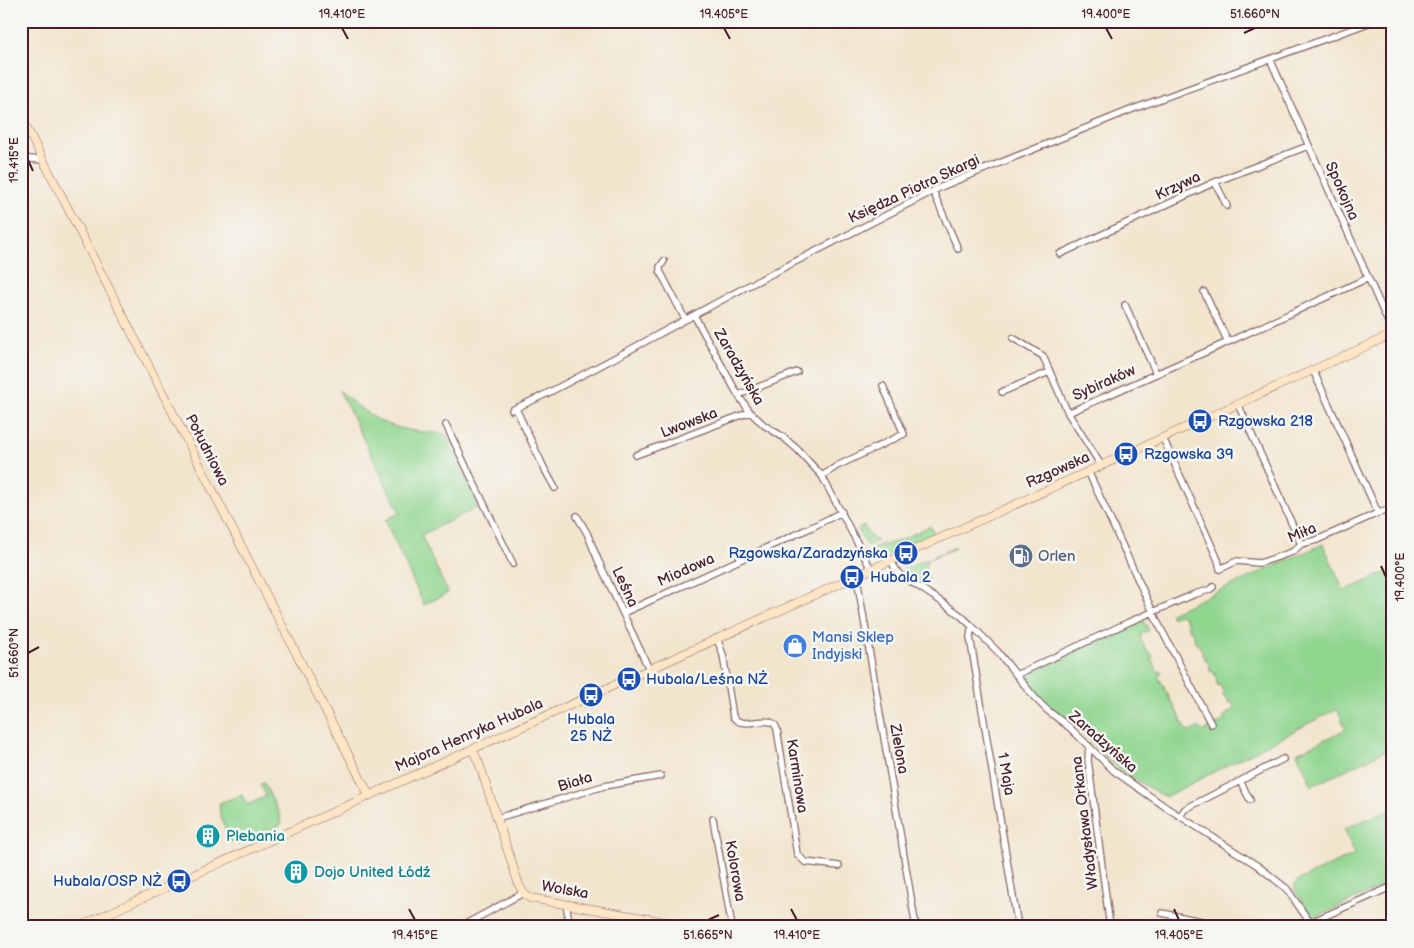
<svg xmlns="http://www.w3.org/2000/svg" width="1414" height="948" font-family="'Balsamiq Sans',sans-serif">
<style>
.green{fill:#90d68f;stroke:#6d7a5d}
.lines{fill:none;stroke-linecap:round;stroke-linejoin:round}
.street-casing{stroke:#856464;stroke-width:8}
.secondary-casing{stroke:#856464;stroke-width:9}
.street{stroke:#fff;stroke-width:5.5}
.secondary{stroke:#fde5c5;stroke-width:8}
.ticks{fill:none;stroke:#4a1f2b;stroke-width:2}
.labels{text-anchor:middle;dominant-baseline:central;stroke-width:5;stroke-linejoin:round;paint-order:stroke}
.street-label{font-size:15px;fill:#4a1f2b;stroke:#f6f6f2}
.transit-label{font-size:15px;fill:#164399;stroke:#f6f6f2;text-anchor:start}
.service-label{font-size:15px;fill:#4e5e75;stroke:#f6f6f2;text-anchor:start}
.shop-label{font-size:15px;fill:#366cbe;stroke:#f6f6f2;text-anchor:start}
.culture-label{font-size:15px;fill:#0d838f;stroke:#f6f6f2;text-anchor:start}
.neatline{fill:none;stroke:#4a1f2b;stroke-width:2}
.ticks-label{font-size:12px;text-anchor:middle;fill:#4a1f2b}
</style>
<rect width="100%" height="100%" fill="#f6f6f2"/>
<filter id="ink" filterUnits="userSpaceOnUse"><feTurbulence type="fractalNoise" baseFrequency=".02" numOctaves="2"/><feDisplacementMap in="SourceGraphic" scale="10" xChannelSelector="R" yChannelSelector="G"/><feConvolveMatrix kernelMatrix="1 2 1 2 8 2 1 2 1" color-interpolation-filters="sRGB"/></filter>
<filter id="wash" filterUnits="userSpaceOnUse"><feTurbulence type="fractalNoise" baseFrequency=".0096" numOctaves="4" result="noise"/><feDisplacementMap in="SourceGraphic" scale="20" xChannelSelector="R" yChannelSelector="G"/><feGaussianBlur stdDeviation="1.12" result="paint"/><feColorMatrix in="noise" values="0 0 0 0 0 0 0 0 0 0 0 0 0 0 0 0 0 1.4 0 .05"/><feComposite in="paint" operator="in"/></filter>
<g filter="url(#wash)">
<rect width="100%" height="100%" fill="#f2e5ce"/>
<path class="green" d="M339,390C352,402 371,417 387,424C405,431 425,432 445,434L479,507L421,535L448,593L424,605L385,520L400,513Z
M864,526L870,536L877,541L869,545H866L858,529Z
M930,526L934,532L932,536L883,558H875L869,552L870,550L882,544L884,545L898,541Z
M1323,544L1344,591L1393,569V747L1312,786L1297,753L1346,729L1337,709L1165,797L1128,776L1109,760L1077,728L1039,700L1022,677L1027,674L1140,620H1143L1149,630L1141,634L1142,637L1140,638L1148,653L1150,652L1153,657L1151,658L1158,672L1160,671L1162,674L1158,676L1160,680L1159,681H1161L1163,685L1162,686L1163,685L1165,689L1164,690H1165L1168,694L1167,695H1168L1170,699H1169H1170L1172,703V704H1173L1175,708L1174,709H1175L1177,713H1176H1178L1180,717L1179,718H1180L1182,722L1181,723H1183L1185,726L1184,727H1185L1187,731H1189L1190,732L1199,727L1202,732L1225,720L1223,716L1234,710L1233,707L1234,706L1232,702L1229,703L1227,699H1226L1223,695L1224,694L1220,685L1218,686L1216,681L1217,680L1213,671L1211,672L1209,667L1210,666L1201,653L1203,652L1198,644H1197L1194,639L1195,638L1191,630H1189L1187,625L1188,624L1184,616H1182L1181,614L1172,618L1170,613Z
M955,547L956,548L927,560L925,575L930,578L923,582L920,581L903,572L902,570Z
M264,783L280,815L281,825L237,845L235,843L229,840L220,814L219,803L242,795L247,805L266,796L260,784Z
M1393,808V882L1314,918L1296,893L1294,886L1297,881L1355,854L1344,829Z"/>
</g>
<g filter="url(#ink)">
<g class="lines">
<defs>
<path id="street" d="M1270,59L1393,333
M21,157L30,159L43,160
M1215,182L1227,206
M933,191L958,249
M1060,254L1215,182L1308,146
M664,261L660,267V271L685,319
M1204,292L1228,342
M1125,305L1156,373
M694,315L738,395L750,412L764,425L783,437L797,449L822,476L871,569
M1013,338L1043,356L1068,413L1101,465
M1313,370L1378,513
M1002,392L1049,372
M738,395L797,372
M1238,404L1301,544
M516,409L544,468L555,488
M512,410L546,394L624,353L742,289L943,186L1133,109L1374,21
M1068,413L1228,342L1368,278
M446,425L513,564
M1163,438L1218,560L1220,569L1237,561L1259,563L1263,562L1292,552L1296,549L1301,544L1317,540L1378,513L1393,509
M636,455L750,412
M1088,471L1158,623L1211,724
M822,476L837,466L904,434L883,386
M577,516L587,533L598,560L649,669
M890,560L899,574L942,602L960,615L973,627L997,651L1035,698L1047,710L1069,727L1114,771L1167,808L1258,866L1287,889L1313,927
M855,576L858,584L916,927
M623,613L812,527L842,512
M973,627L971,630L970,637L1018,927
M717,638L723,655L733,717C745,732 771,711 777,729L797,854L805,862L839,866
M1016,675L1129,622L1195,594L1209,590L1213,587
M1089,746L1088,760L1110,927
M1240,781L1283,759
M1180,816L1185,809L1240,781L1250,800
M497,818L604,786L661,776
M713,819L732,927
M566,904L570,927
M1162,913L1230,927
M101,916L105,927
M460,927L523,893
M644,927V918
M1289,927L1316,920L1393,886"/>
<path id="secondary" d="M21,117L369,795
M472,749L479,763L519,885C522,891 524,895 530,898L694,927
M78,927L1393,334"/>
</defs>
<use href="#street" class="street-casing"/>
<use href="#secondary" class="secondary-casing"/>
<use href="#street" class="street"/>
<use href="#secondary" class="secondary"/>
</g>
</g>
<path class="ticks" d="M342,28L348,39M724,28L730,39M1106,28L1112,39M1244,33L1255,28M28,160L33,171M1381,566L1386,577M28,653L39,647M409,909L415,920M791,909L797,920M1174,909L1179,920M708,920L719,915"/>
<defs>
<symbol id="bus-disc" viewBox="-11 -11 22 22"><circle r="9.5" fill="#1a4fb4" stroke="#f6f6f2"/><path d="M-5-6H5V4H4V6H2V4H-2V6H-4V4H-5ZM-3.5-4V0h7V-4ZM-3.5 1.2v1.5H-2V1.2ZM2 1.2v1.5H3.5V1.2Z" fill="#fff"/></symbol>
<symbol id="fuel-disc" viewBox="-11 -11 22 22"><circle r="9.5" fill="#5c6f8a" stroke="#f6f6f2"/><path d="M-5.5-6h7V0h2V4h1.3V-2.5L3-4.5l.8-.8L6-3V5H2.5V1h-1V6h-7ZM-4.2-4.7v3.2H.2V-4.7Z" fill="#fff"/></symbol>
<symbol id="shop-disc" viewBox="-11 -11 22 22"><circle r="9.5" fill="#3f7fe0" stroke="#f6f6f2"/><path d="M-5-2.5h2.3a2.7 3.5 0 0 1 5.4 0H5L5.5 6h-11ZM-1.5-2.5h3a1.5 2.3 0 0 0-3 0Z" fill="#fff"/></symbol>
<symbol id="building-disc" viewBox="-11 -11 22 22"><circle r="9.5" fill="#0f9aa8" stroke="#f6f6f2"/><path d="M-4-6H4V6H1V3H-1V6H-4ZM-2.5-4.3h1.7v1.8h-1.7ZM.8-4.3h1.7v1.8H.8ZM-2.5-1h1.7V.8h-1.7ZM.8-1h1.7V.8H.8Z" fill="#fff"/></symbol>
</defs>
<g fill-rule="evenodd">
<use href="#bus-disc" x="1186" y="407" width="28" height="28"/>
<use href="#bus-disc" x="1112" y="440" width="28" height="28"/>
<use href="#bus-disc" x="892" y="539" width="28" height="28"/>
<use href="#fuel-disc" x="1007" y="542" width="28" height="28"/>
<use href="#bus-disc" x="838" y="563" width="28" height="28"/>
<use href="#shop-disc" x="781" y="632" width="28" height="28"/>
<use href="#bus-disc" x="615" y="665" width="28" height="28"/>
<use href="#bus-disc" x="577" y="681" width="28" height="28"/>
<use href="#building-disc" x="194" y="822" width="28" height="28"/>
<use href="#building-disc" x="282" y="858" width="28" height="28"/>
<use href="#bus-disc" x="165" y="867" width="28" height="28"/>
</g>
<g class="labels">
<g class="street-label">
<text transform="translate(1178 186) rotate(-25)">Krzywa</text>
<text transform="translate(914 189) rotate(-25)">Księdza Piotra Skargi</text>
<text transform="translate(1342 191) rotate(66)">Spokojna</text>
<text transform="translate(739 367) rotate(60)">Zaradzyńska</text>
<text transform="translate(1104 383) rotate(-24)">Sybiraków</text>
<text transform="translate(689 423) rotate(-21)">Lwowska</text>
<text transform="translate(207 450) rotate(63)">Południowa</text>
<text transform="translate(1058 470) rotate(-24)">Rzgowska</text>
<text transform="translate(1302 533) rotate(-23)">Miła</text>
<text transform="translate(686 570) rotate(-24)">Miodowa</text>
<text transform="translate(625 587) rotate(65)">Leśna</text>
<text transform="translate(469 735) rotate(-24)">Majora Henryka Hubala</text>
<text transform="translate(1103 742) rotate(41)">Zaradzyńska</text>
<text transform="translate(899 749) rotate(80)">Zielona</text>
<text transform="translate(1006 774) rotate(80)">1 Maja</text>
<text transform="translate(797 776) rotate(81)">Karminowa</text>
<text transform="translate(575 782) rotate(-17)">Biała</text>
<text transform="translate(1085 823) rotate(-97)">Władysława Orkana</text>
<text transform="translate(735 871) rotate(80)">Kolorowa</text>
<text transform="translate(565 890) rotate(10)">Wolska</text>
</g>
<g class="transit-label">
<text x="1218" y="421">Rzgowska 218</text>
<text x="1144" y="454">Rzgowska 39</text>
<text x="888" y="553" text-anchor="end">Rzgowska/Zaradzyńska</text>
<text x="870" y="577">Hubala 2</text>
<text x="646" y="679">Hubala/Leśna NŻ</text>
<text x="591" y="719" text-anchor="middle">Hubala<tspan x="591" dy="17">25 NŻ</tspan></text>
<text x="162" y="881" text-anchor="end">Hubala/OSP NŻ</text>
</g>
<g class="service-label">
<text x="1038" y="556">Orlen</text>
</g>
<g class="shop-label">
<text x="812" y="637">Mansi Sklep<tspan x="812" dy="17">Indyjski</tspan></text>
</g>
<g class="culture-label">
<text x="226" y="836">Plebania</text>
<text x="314" y="872">Dojo United Łódź</text>
</g>
</g>
<rect width="1414" height="948" fill="none" stroke="#f6f6f2" stroke-width="55"/>
<rect x="28" y="28" width="1358" height="892" class="neatline"/>
<g class="ticks-label">
<text x="342" y="18">19.410°E</text>
<text x="724" y="18">19.405°E</text>
<text x="1106" y="18">19.400°E</text>
<text x="1255" y="18">51.660°N</text>
<text transform="translate(14 160) rotate(-90)" y="4">19.415°E</text>
<text transform="translate(1400 577) rotate(-90)" y="4">19.400°E</text>
<text transform="translate(14 653) rotate(-90)" y="4">51.660°N</text>
<text x="415" y="939">19.415°E</text>
<text x="708" y="939">51.665°N</text>
<text x="797" y="939">19.410°E</text>
<text x="1179" y="939">19.405°E</text>
</g>
</svg>
